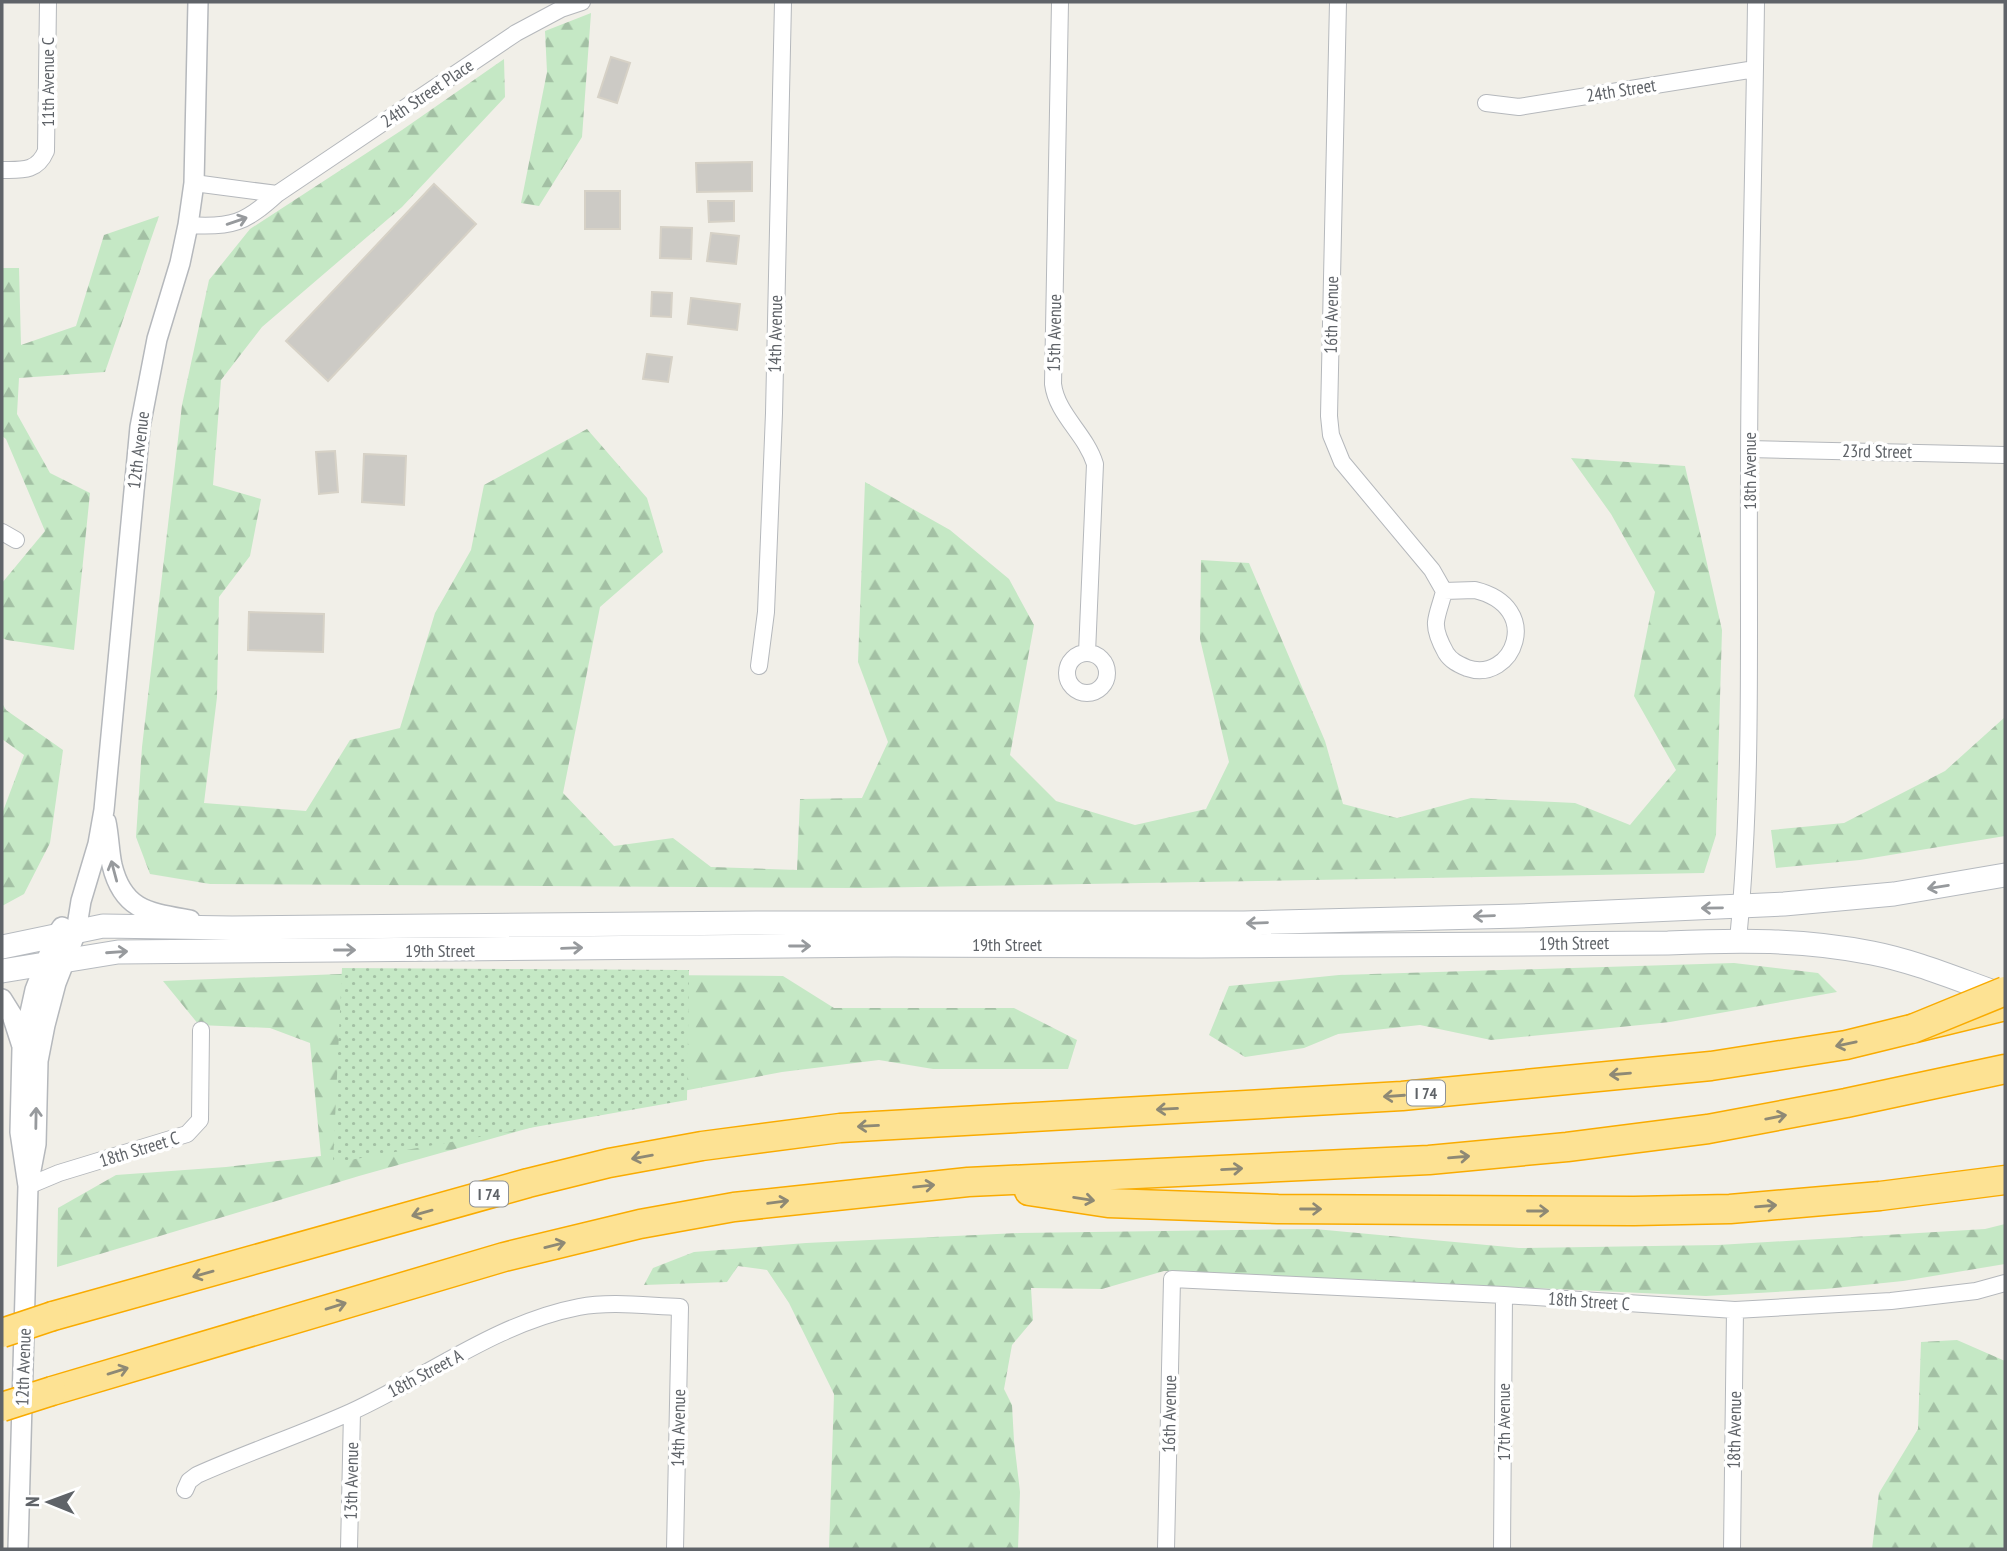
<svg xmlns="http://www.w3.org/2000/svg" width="2007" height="1551" font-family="'PT Sans Narrow',sans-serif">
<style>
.forest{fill:url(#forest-firs)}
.park{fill:url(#park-dots)}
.building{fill:#cccac5;stroke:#d6d1c6;stroke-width:2}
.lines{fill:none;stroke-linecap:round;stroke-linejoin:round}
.minor-casing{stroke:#b5b8bc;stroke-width:18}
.tertiary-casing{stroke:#b5b8bc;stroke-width:22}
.secondary-casing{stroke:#b6babf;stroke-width:25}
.motorway-casing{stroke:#f9ab00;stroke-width:31}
.minor{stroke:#fff;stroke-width:16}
.tertiary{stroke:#fff;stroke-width:19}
.secondary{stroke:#fff;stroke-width:23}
.motorway{stroke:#fde293;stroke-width:28}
.motorway-bridge-casing{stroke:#f9ab00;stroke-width:31;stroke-linecap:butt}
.motorway-bridge{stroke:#fde293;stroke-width:28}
.oneway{stroke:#979a9d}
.oneway2{stroke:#8e8975}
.labels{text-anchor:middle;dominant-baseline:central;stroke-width:7;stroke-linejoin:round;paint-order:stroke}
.shield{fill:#fff;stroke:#8f9295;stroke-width:2}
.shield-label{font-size:16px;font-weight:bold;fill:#5f6368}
.street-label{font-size:18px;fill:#5f6368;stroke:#fff}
</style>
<defs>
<pattern id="forest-firs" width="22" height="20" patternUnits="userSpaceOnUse" patternTransform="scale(1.75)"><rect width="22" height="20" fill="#c5e8c5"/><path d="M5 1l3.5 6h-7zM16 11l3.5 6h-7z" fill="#a3c0a4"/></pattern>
<pattern id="park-dots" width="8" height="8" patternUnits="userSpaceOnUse" patternTransform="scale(1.75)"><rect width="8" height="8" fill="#c5e8c5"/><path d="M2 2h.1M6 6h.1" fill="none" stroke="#a3c0a4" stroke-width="1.8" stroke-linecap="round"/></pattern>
</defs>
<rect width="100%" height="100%" fill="#f1efe8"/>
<path class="forest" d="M591,13L582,137L539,206L521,203L547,72L545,31Z
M504,59L505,97L402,207L262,327L221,380L213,485L261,499L250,556L219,597L217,697L204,803L306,811L350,740L400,728L435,613L471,550L484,485L587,429L647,498L663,552L600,607L563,793L614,846L673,838L711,867L797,870L800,799L862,798L888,742L858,662L865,482L950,530L1009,579L1034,625L1010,755L1056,801L1135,825L1206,809L1229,762L1200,639L1201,560L1249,563L1325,741L1343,804L1397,818L1471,798L1575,803L1630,825L1676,770L1634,696L1655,592L1611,514L1571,458L1685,466L1722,630L1716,835L1704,873L861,888L210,884L150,874L136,837L142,747L182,405L209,280L250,229L402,130Z
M159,216L105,372L19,378L17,414L50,473L90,493L74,650L7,640L2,638V583L45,531L6,439L2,436V268H19L21,345L76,326L104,235Z
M2,703L6,710L63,750L50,843L24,894L2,906V814L24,755L2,739Z
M2005,717V836L1860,860L1776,868L1771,830L1844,823L1945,771Z
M1734,963L1818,973L1837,992L1670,1022L1491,1040L1420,1025L1338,1034L1304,1048L1245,1057L1209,1035L1229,986L1339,975Z
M364,973L783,976L834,1008H1014L1077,1040L1068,1069H933L879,1060L782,1072L615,1104L359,1176L57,1267L58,1208L116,1175L226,1167L321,1156L310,1043L270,1028L199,1025L163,981Z
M2005,1224V1264L1903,1281L1825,1289L1706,1296L1164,1271L1102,1289L1031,1288L1033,1320L1012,1345L1004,1389L1012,1405L1014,1441L1020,1492L1018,1549H829L834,1394L789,1303L767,1270L738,1266L727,1282L644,1285L653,1268L694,1252L806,1243L1019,1233L1315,1229L1519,1248L1718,1245L1985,1229Z
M1957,1340L2005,1361V1549H1872L1879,1493L1918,1429L1921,1342Z"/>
<path class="park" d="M342,968L689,970L687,1100L333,1163Z"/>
<path class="building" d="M611,57L630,63L617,103L598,97Z
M752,162V191L697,192L696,163Z
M434,184L476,224L328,381L286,341Z
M585,191H620V229H585Z
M708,201H734V221L709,222Z
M661,227L692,228L691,259L660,258Z
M711,233L739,236L736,264L707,261Z
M652,292L672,293L671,317L651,316Z
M691,298L740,304L737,330L688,324Z
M647,354L672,357L668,382L643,379Z
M335,451L338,492L319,494L316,452Z
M364,454L406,456L404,505L362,502Z
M249,612L324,614L323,652L248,650Z"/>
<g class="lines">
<defs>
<path id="minor" d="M1060,2L1053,384C1057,415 1086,434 1095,464L1087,653
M1338,2L1329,416L1331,435L1342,462L1432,570L1444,591
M1486,103L1519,107L1755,69
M2,170C22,170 37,172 46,151L48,2
M194,183L277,194
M188,225C232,228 245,223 277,194L516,33L561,9L582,2
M1749,449L2005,455
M2,532L16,540
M1475,590C1545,607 1513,684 1467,668C1458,664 1451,661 1446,653C1441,644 1435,632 1436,622C1437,612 1442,601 1444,591Z
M1067 673a20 20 0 1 1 40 0a20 20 0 1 1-40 0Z
M759,666L766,612L774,413L783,2
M1738,940C1753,787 1748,633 1749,479C1749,320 1754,161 1756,2
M28,1186L59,1173L187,1134L200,1120L201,1030
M185,1490L189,1481L197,1475C248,1452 300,1435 351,1412C426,1378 496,1323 579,1307C611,1301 648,1306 680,1307L675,1549
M349,1549L352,1412
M1166,1549L1172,1279L1504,1295L1735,1310L1891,1301L1976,1291L2005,1283
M1502,1549L1504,1295
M1732,1549L1735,1310"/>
<path id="tertiary" d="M106,822C109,836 109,851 112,865C123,911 150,913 190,920
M2,999L12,1015L22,1046
M28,1186L36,1144L38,1061L45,1025L56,983L76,932L81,901L98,844L104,810L140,427L157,339L180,263L188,225L194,183L198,2
M18,1549L28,1186L20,1132L22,1049L35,990L56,936L62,927"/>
<path id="secondary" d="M2,947L103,926L232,928L756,923H1244L1519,916L1784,904L1894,894L2005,875
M2,971L118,952L894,945L1201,946L1668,943C1737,940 1804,939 1872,953C1918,962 1961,981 2005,996"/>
<path id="motorway" d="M1029,1191L1108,1203L1278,1209L1634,1211L1730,1209L1880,1196L2005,1180
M53,1316L528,1183L609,1163L702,1146L840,1128L1402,1096L1711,1066L1846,1045L2005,1006
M52,1391L504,1257L640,1224L734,1207L968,1182L1429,1160L1567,1147L1708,1129L1846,1103L2005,1069"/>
</defs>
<use href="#minor" class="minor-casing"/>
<use href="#tertiary" class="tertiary-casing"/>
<use href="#secondary" class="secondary-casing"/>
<use href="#motorway" class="motorway-casing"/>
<use href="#minor" class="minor"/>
<use href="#tertiary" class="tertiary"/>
<use href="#secondary" class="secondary"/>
<use href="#motorway" class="motorway"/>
<defs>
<path id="motorway-bridge" d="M1912,1029L2005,991
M2,1333L53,1316
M2,1407L52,1391"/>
</defs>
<use href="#motorway-bridge" class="motorway-bridge-casing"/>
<use href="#motorway-bridge" class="motorway-bridge"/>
</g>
<defs><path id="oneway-shaft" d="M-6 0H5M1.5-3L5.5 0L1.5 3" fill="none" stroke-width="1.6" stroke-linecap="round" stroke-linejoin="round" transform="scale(1.75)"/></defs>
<g class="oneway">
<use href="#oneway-shaft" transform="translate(237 221) rotate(-19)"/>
<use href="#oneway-shaft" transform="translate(114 871) rotate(-105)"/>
<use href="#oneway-shaft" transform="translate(1938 887) rotate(171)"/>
<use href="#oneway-shaft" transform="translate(1712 908) rotate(179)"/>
<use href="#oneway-shaft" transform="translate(1484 916) rotate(178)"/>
<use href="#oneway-shaft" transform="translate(1257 923) rotate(178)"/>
<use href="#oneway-shaft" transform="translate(800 946)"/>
<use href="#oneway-shaft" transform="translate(572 948) rotate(-2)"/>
<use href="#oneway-shaft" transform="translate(345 950)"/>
<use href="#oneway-shaft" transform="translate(117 952) rotate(-4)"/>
<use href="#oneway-shaft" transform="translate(36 1118) rotate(-89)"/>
</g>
<g class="oneway2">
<use href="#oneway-shaft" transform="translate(1846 1044) rotate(168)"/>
<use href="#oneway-shaft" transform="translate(1620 1074) rotate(175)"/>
<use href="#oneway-shaft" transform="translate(1394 1096) rotate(176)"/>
<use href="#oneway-shaft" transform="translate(1167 1109) rotate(177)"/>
<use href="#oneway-shaft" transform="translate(1776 1117) rotate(-11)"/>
<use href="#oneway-shaft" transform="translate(868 1126) rotate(177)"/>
<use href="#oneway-shaft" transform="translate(642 1157) rotate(170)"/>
<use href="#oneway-shaft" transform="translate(1459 1157) rotate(-5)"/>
<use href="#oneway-shaft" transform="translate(1232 1169) rotate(-3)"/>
<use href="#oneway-shaft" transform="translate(924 1186) rotate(-6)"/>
<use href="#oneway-shaft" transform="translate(1084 1199) rotate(9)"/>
<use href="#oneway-shaft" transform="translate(778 1202) rotate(-7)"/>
<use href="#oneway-shaft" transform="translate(1766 1206) rotate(-5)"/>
<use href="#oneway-shaft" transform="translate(1311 1209)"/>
<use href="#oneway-shaft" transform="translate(1538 1211)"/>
<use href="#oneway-shaft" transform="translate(422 1213) rotate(164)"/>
<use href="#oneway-shaft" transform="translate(555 1245) rotate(-14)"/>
<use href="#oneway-shaft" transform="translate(203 1274) rotate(164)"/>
<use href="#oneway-shaft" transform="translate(336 1306) rotate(-17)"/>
<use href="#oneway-shaft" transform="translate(118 1371) rotate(-17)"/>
</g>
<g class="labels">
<g class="shield">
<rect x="1407" y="1080.5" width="38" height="25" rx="5"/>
<rect x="470" y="1181.5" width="38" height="25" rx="5"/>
</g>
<g class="shield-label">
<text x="1426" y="1093">I 74</text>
<text x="489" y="1194">I 74</text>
</g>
<g class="street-label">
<text transform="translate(47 82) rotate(-90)">11th Avenue C</text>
<text transform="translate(1621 90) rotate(-9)">24th Street</text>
<text transform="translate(427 93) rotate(-34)">24th Street Place</text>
<text transform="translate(1331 315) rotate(-89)">16th Avenue</text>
<text transform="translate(1054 333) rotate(-89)">15th Avenue</text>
<text transform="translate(775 334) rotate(-89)">14th Avenue</text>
<text transform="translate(138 450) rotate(-83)">12th Avenue</text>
<text transform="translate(1877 451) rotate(1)">23rd Street</text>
<text transform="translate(1749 471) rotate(-90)">18th Avenue</text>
<text transform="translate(1574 943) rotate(-1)">19th Street</text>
<text x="1007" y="944">19th Street</text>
<text x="440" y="950">19th Street</text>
<text transform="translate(139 1149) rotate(-17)">18th Street C</text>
<text transform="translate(1589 1301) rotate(4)">18th Street C</text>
<text transform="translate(23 1367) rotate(-88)">12th Avenue</text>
<text transform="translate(425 1373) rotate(-28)">18th Street A</text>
<text transform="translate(1169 1414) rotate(-89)">16th Avenue</text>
<text transform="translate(1503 1422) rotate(-90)">17th Avenue</text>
<text transform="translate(678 1428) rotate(-89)">14th Avenue</text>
<text transform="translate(1734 1430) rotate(-89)">18th Avenue</text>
<text transform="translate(351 1481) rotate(-89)">13th Avenue</text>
</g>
</g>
<rect width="2007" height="1551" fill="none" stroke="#5f6368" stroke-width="7"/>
<g transform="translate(49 1502) rotate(271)" stroke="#ffffff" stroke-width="5" paint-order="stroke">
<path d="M0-5L12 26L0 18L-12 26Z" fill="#5f6368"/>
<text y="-10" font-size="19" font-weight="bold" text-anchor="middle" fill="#5f6368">N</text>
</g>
</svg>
